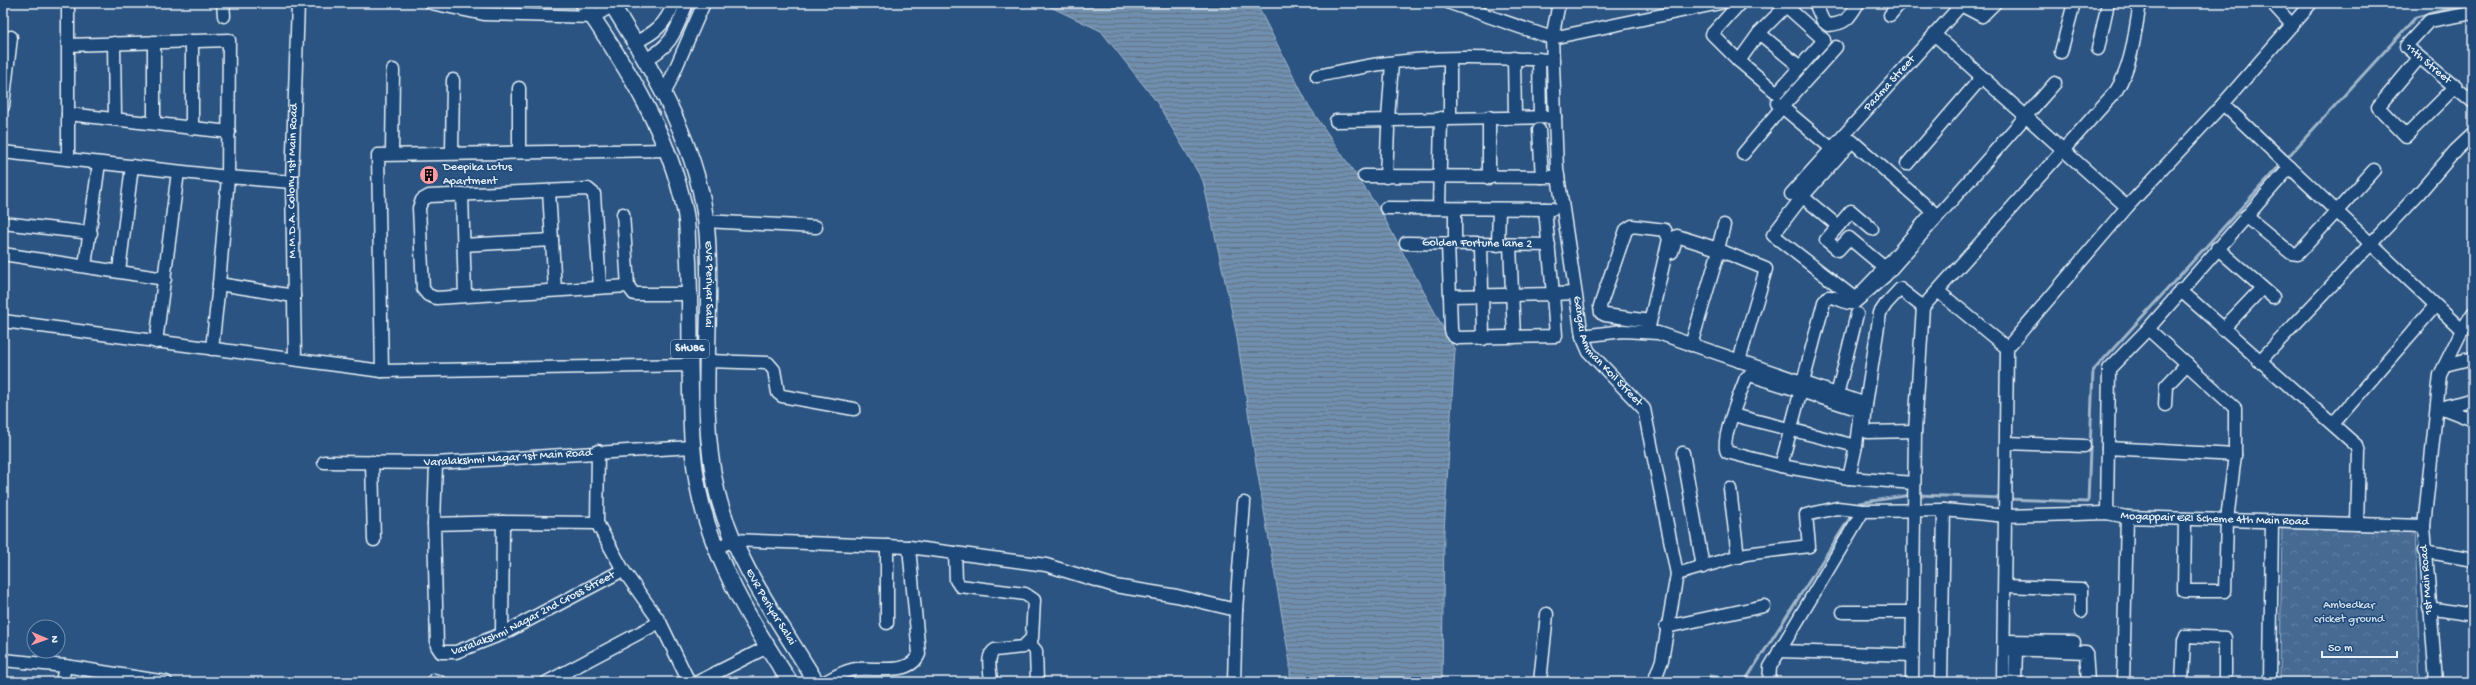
<svg xmlns="http://www.w3.org/2000/svg" width="2476" height="685" font-family="'Gochi Hand',sans-serif">
<style>
.park{fill:url(#park-crowns);stroke:#98aec6}
.water{fill:url(#water-rules);stroke:#a0b6cb}
.lines{fill:none;stroke-linecap:round;stroke-linejoin:round}
.stream{stroke:#a0b6cb;stroke-width:3}
.minor-casing{stroke:#e8f1f8;stroke-width:15}
.major-casing{stroke:#e8f1f8;stroke-width:18}
.minor{stroke:#1f4a7a;stroke-width:12}
.major{stroke:#1f4a7a;stroke-width:15}
.labels{text-anchor:middle;dominant-baseline:central;stroke-width:3;stroke-linejoin:round;paint-order:stroke}
.shield{fill:#1f4a7a;stroke:#acbfd2;stroke-width:1}
.shield-label{font-size:11px;font-weight:bold;fill:#e8f1f8}
.street-label{font-size:12px;fill:#e8f1f8;stroke:#1f4a7a}
.poi-label{font-size:12px;fill:#e8f1f8;stroke:#1f4a7a;text-anchor:start}
.park-label{font-size:12px;fill:#d0dde9;stroke:#1f4a7a}
</style>
<defs>
<pattern id="park-crowns" width="20" height="18" patternUnits="userSpaceOnUse"><rect width="20" height="18" fill="#476b93"/><path d="M2 6a3 3 0 1 1 6 0M12 15a3 3 0 1 1 6 0" fill="none" stroke="#6281a3"/></pattern>
<pattern id="water-rules" width="6" height="5" patternUnits="userSpaceOnUse"><rect width="6" height="5" fill="#708ead"/><path d="M0 2.5h6" fill="none" stroke="#61768a"/></pattern>
</defs>
<rect width="100%" height="100%" fill="#2b5482"/>
<filter id="ink" filterUnits="userSpaceOnUse"><feTurbulence type="fractalNoise" baseFrequency=".025" numOctaves="2"/><feDisplacementMap in="SourceGraphic" scale="8" xChannelSelector="R" yChannelSelector="G"/><feConvolveMatrix kernelMatrix="1 2 1 2 8 2 1 2 1" color-interpolation-filters="sRGB"/></filter>
<g filter="url(#ink)">
<path class="park" d="M2282,523L2415,526L2420,682H2280Z"/>
<path class="water" d="M1042,3H1256L1309,106L1381,212L1455,350L1444,532L1442,682H1290V663L1256,464L1236,331L1203,181L1156,101L1101,31Z"/>
<g class="lines">
<path class="stream" d="M2285,160L2416,17L2471,3
M1917,495L2003,498
M2008,499L2088,502L2093,371L2281,164
M1857,507L1859,503L1911,495
M1709,682L1710,676L1745,681L1853,513"/>
<defs>
<g id="minor">
<path d="M223,3L224,16"/>
<path d="M431,3L484,14L593,17L613,5"/>
<path d="M1450,3L1552,38L1720,3"/>
<path id="s1" d="M1559,3L1552,38L1557,169L1582,336L1589,352L1644,409L1677,574L1662,660L1654,682"/>
<path d="M1740,3L1712,34L1739,61L1759,33L1789,3"/>
<path d="M1815,3L1823,21L1828,25C1846,24 1850,17 1858,3"/>
<path d="M2272,3L2292,25"/>
<path id="s2" d="M2473,13L2429,21L2406,46L2473,102"/>
<path d="M1890,15L1900,3"/>
<path d="M1759,33L1800,67"/>
<path d="M1934,34L2127,207"/>
<path d="M192,41V128"/>
<path d="M114,43L115,119"/>
<path d="M634,43C655,33 665,25 674,3"/>
<path d="M68,45L229,40L228,177L219,284L294,296"/>
<path d="M2098,49L2108,3"/>
<path d="M2061,52L2074,3"/>
<path d="M1514,58L1515,117"/>
<path d="M2419,58L2378,107L2406,136L2456,86"/>
<path d="M1450,59V118"/>
<path d="M1539,59L1540,117"/>
<path d="M644,60C672,47 676,30 687,3"/>
<path d="M1739,61L1777,93L1824,40L1786,6"/>
<path d="M1317,76C1338,72 1359,67 1380,64C1437,55 1496,58 1553,60"/>
<path d="M519,88V151"/>
<path d="M664,95L704,3"/>
<path d="M2223,104L2462,330"/>
<path d="M3,106L11,37"/>
<path d="M68,114L229,132"/>
<path d="M1489,117V178"/>
<path d="M1388,119L1392,63"/>
<path d="M1336,121L1555,117"/>
<path d="M154,123V42"/>
<path d="M1539,130L1542,177"/>
<path d="M1852,141L1933,212L1885,268L1857,297H1853L1773,235L1802,197Z"/>
<path d="M1831,148L1782,107L1836,47"/>
<path d="M3,152L228,177L292,182"/>
<path d="M452,152L453,80"/>
<path d="M392,154L393,70"/>
<path d="M1743,154L1782,107L1777,103"/>
<path d="M68,159V3"/>
<path d="M1907,164L1982,77"/>
<path d="M1364,176L1558,177"/>
<path d="M1386,177L1388,129"/>
<path d="M549,191L555,290"/>
<path d="M1797,192L1838,226"/>
<path d="M462,194L465,295"/>
<path id="s3" d="M1791,194L1961,5L1982,16L1995,3"/>
<path d="M1386,208L1553,209"/>
<path d="M1439,208L1441,118"/>
<path d="M1545,209L1553,294L1450,296L1451,330L1453,336L1458,338L1556,336L1553,294L1575,293"/>
<path d="M623,214L628,286L634,294H690"/>
<path d="M2246,216L2291,253L2298,254L2374,170"/>
<path d="M705,221L816,227"/>
<path d="M3,223L91,233"/>
<path d="M1872,229L1851,211L1826,240L1838,250L1849,238L1885,268"/>
<path id="s4" d="M1406,243L1549,245"/>
<path d="M1448,244L1450,296"/>
<path d="M1455,244V209"/>
<path d="M463,245L552,240"/>
<path d="M1481,245L1483,339"/>
<path d="M1498,245L1499,209"/>
<path d="M1510,245L1514,337"/>
<path d="M2217,248L2273,297"/>
<path d="M1672,252L1677,236L1718,249L1724,225"/>
<path d="M3,254L165,279"/>
<path d="M85,266L99,163"/>
<path d="M119,271L132,166"/>
<path d="M600,287L594,194L588,189L429,196L422,200L419,208L423,289L428,295L436,298L628,286"/>
<path d="M2180,290L2357,446L2359,452L2357,524"/>
<path d="M1939,292L2007,348"/>
<path d="M3,321L382,371L690,365"/>
<path d="M2148,329L2235,408V455L2227,520L2225,591H2184L2185,519"/>
<path d="M2223,329L2262,288"/>
<path d="M1648,331L1669,239L1665,230L1632,226L1626,230L1600,306L1601,313L1605,315L1650,321"/>
<path d="M1582,336L1623,331L1658,333L1866,404L1864,428L1867,432L1915,431"/>
<path d="M156,342L178,172"/>
<path d="M1691,345L1719,250L1766,269L1739,361"/>
<path d="M212,349L219,284"/>
<path id="s5" d="M295,359L292,182L298,3"/>
<path d="M708,361L768,363L774,370L778,393L782,396L854,409"/>
<path d="M2259,362L2419,193L2456,150L2473,134"/>
<path d="M2445,365L2473,358"/>
<path d="M382,371L378,155L668,150"/>
<path d="M1750,375L1860,410L1856,446L1849,478L1781,466L1727,452C1720,441 1741,391 1746,378Z"/>
<path d="M1837,395L1857,314"/>
<path d="M1866,404L1880,313L1886,304L1900,289L1923,307"/>
<path d="M2165,405L2166,386L2187,364"/>
<path d="M2437,406L2473,420"/>
<path d="M2441,408L2473,399"/>
<path d="M1733,415L1856,446"/>
<path d="M2333,424L2435,306"/>
<path d="M2007,443L2084,446"/>
<path d="M2108,448L2235,455"/>
<path d="M598,451L597,523L623,570L660,622L689,682"/>
<path d="M1683,453L1703,567"/>
<path id="s6" d="M324,462L436,463L692,447"/>
<path d="M372,462L374,540"/>
<path id="s7" d="M436,463L434,524L437,646L441,652H456L502,634L623,570"/>
<path d="M1781,466L1824,302L1828,297C1838,296 1845,305 1854,303L1885,276L2055,83"/>
<path d="M1849,478L1914,483"/>
<path d="M1730,489L1738,557"/>
<path d="M2107,513L2109,369L2148,329L2290,167"/>
<path d="M434,524L503,522L597,523"/>
<path d="M887,546V623"/>
<path d="M717,548L733,540L909,547L1046,565L1115,586L1177,596L1236,610"/>
<path d="M2424,551L2473,560"/>
<path d="M955,553L956,580L960,586L1025,594L1034,600L1032,638L1023,647L995,650C985,656 991,672 991,682"/>
<path d="M1677,574L1746,554L1809,546L1806,515L1837,508L1863,511"/>
<path d="M2005,586L2081,589V612"/>
<path d="M2429,608L2473,615"/>
<path d="M1843,612H1913"/>
<path d="M1666,627L1764,606"/>
<path d="M502,634L503,522"/>
<path d="M2004,641L2074,642"/>
<path d="M1029,643L1036,651L1037,682"/>
<path d="M2004,649L2086,652L2088,682"/>
<path d="M1779,651L1913,655"/>
<path d="M3,660L65,666L166,682"/>
<path d="M434,680L440,682"/>
<path d="M62,682L65,666"/>
<path d="M547,682L660,622"/>
<path d="M698,682L767,647"/>
<path d="M825,682C833,678 842,672 851,670C871,665 909,678 919,654L909,547"/>
<path d="M1234,682L1236,610L1244,503"/>
<path d="M1540,682L1547,614"/>
<path id="s8" d="M1769,682L1770,667L1863,511L1944,510L2006,516L2107,513L2127,517L2424,526"/>
<path d="M1912,682L1915,431L1923,307L2116,91C2132,66 2135,32 2140,3"/>
<path d="M1941,682L1944,510"/>
<path d="M2003,682L2007,348L2127,207L2223,104L2311,3"/>
<path d="M2015,682L2016,650"/>
<path d="M2123,682L2127,517"/>
<path d="M2182,682L2184,641L2186,636L2225,638V682"/>
<path d="M2270,682L2272,521"/>
<path d="M2436,682L2424,526L2440,375L2462,330L2473,313"/>
</g>
<g id="major">
<path d="M583,3C627,67 669,134 685,211C688,224 687,239 688,251C690,289 690,327 690,365C691,407 690,450 699,492C713,560 752,624 790,682"/>
<path id="s9" d="M611,3C654,72 701,150 707,233C714,319 697,407 717,492C734,561 780,622 816,682"/>
</g>
</defs>
<use href="#minor" class="minor-casing"/>
<use href="#major" class="major-casing"/>
<use href="#minor" class="minor"/>
<use href="#major" class="major"/>
</g>
</g>
<defs>
<symbol id="building-disc" viewBox="-11 -11 22 22"><circle r="9.5" fill="#ff9aa2" stroke="#1f4a7a"/><path d="M-4-6H4V6H1V3H-1V6H-4ZM-2.5-4.3h1.7v1.8h-1.7ZM.8-4.3h1.7v1.8H.8ZM-2.5-1h1.7V.8h-1.7ZM.8-1h1.7V.8H.8Z" fill="#111"/></symbol>
</defs>
<g fill-rule="evenodd">
<use href="#building-disc" x="418" y="164" width="22" height="22"/>
</g>
<g class="labels">
<rect class="shield" x="671" y="340" width="38" height="18" rx="3"/>
<g class="shield-label">
<text x="690" y="349">SHU86</text>
</g>
<g class="street-label">
<text stroke="none"><textPath href="#s2" startOffset="107">11th Street</textPath></text>
<text stroke="none"><textPath href="#s3" startOffset="148">Padma Street</textPath></text>
<text stroke="none"><textPath href="#s5" startOffset="178">M.M.D.A. Colony 1st Main Road</textPath></text>
<text stroke="none"><textPath href="#s4" startOffset="71">Golden Fortune lane 2</textPath></text>
<text stroke="none"><textPath href="#s9" startOffset="303">EVR Periyar Salai</textPath></text>
<text stroke="none"><textPath href="#s1" startOffset="361">Gangai Amman Koil Street</textPath></text>
<text stroke="none"><textPath href="#s6" startOffset="184">Varalakshmi Nagar 1st Main Road</textPath></text>
<text stroke="none"><textPath href="#s8" startOffset="549">Mogappair ERI Scheme 4th Main Road</textPath></text>
<text transform="translate(2427 580) rotate(-94)">1st Main Road</text>
<text stroke="none"><textPath href="#s9" startOffset="639">EVR Periyar Salai</textPath></text>
<text stroke="none"><textPath href="#s7" startOffset="291">Varalakshmi Nagar 2nd Cross Street</textPath></text>
</g>
<g class="poi-label">
<text x="443" y="168">Deepika Lotus<tspan x="443" dy="14">Apartment</tspan></text>
</g>
<g class="park-label">
<text x="2349" y="606">Ambedkar<tspan x="2349" dy="14">cricket ground</tspan></text>
</g>
</g>
<rect width="2476" height="685" fill="none" stroke="#1f4a7a" stroke-width="16"/>
<rect x="8" y="8" width="2460" height="669" fill="none" stroke="#e8f1f8" stroke-width="1.5" filter="url(#ink)"/>
<g transform="translate(46 639) rotate(92)"><circle r="19" fill="#1f4a7a" stroke="#6f8dac"/>
<path d="M0-3L7 15L0 10L-7 15Z" fill="#ff9aa2"/>
<text y="-6" font-size="11" font-weight="bold" text-anchor="middle" fill="#e8f1f8">N</text>
</g>
<path d="M2322 651v6h75v-6" fill="none" stroke="#e8f1f8" stroke-width="2"/>
<text x="2328" y="651" font-size="12" fill="#e8f1f8" stroke="#1f4a7a" stroke-width="3" paint-order="stroke">50 m</text>
</svg>
